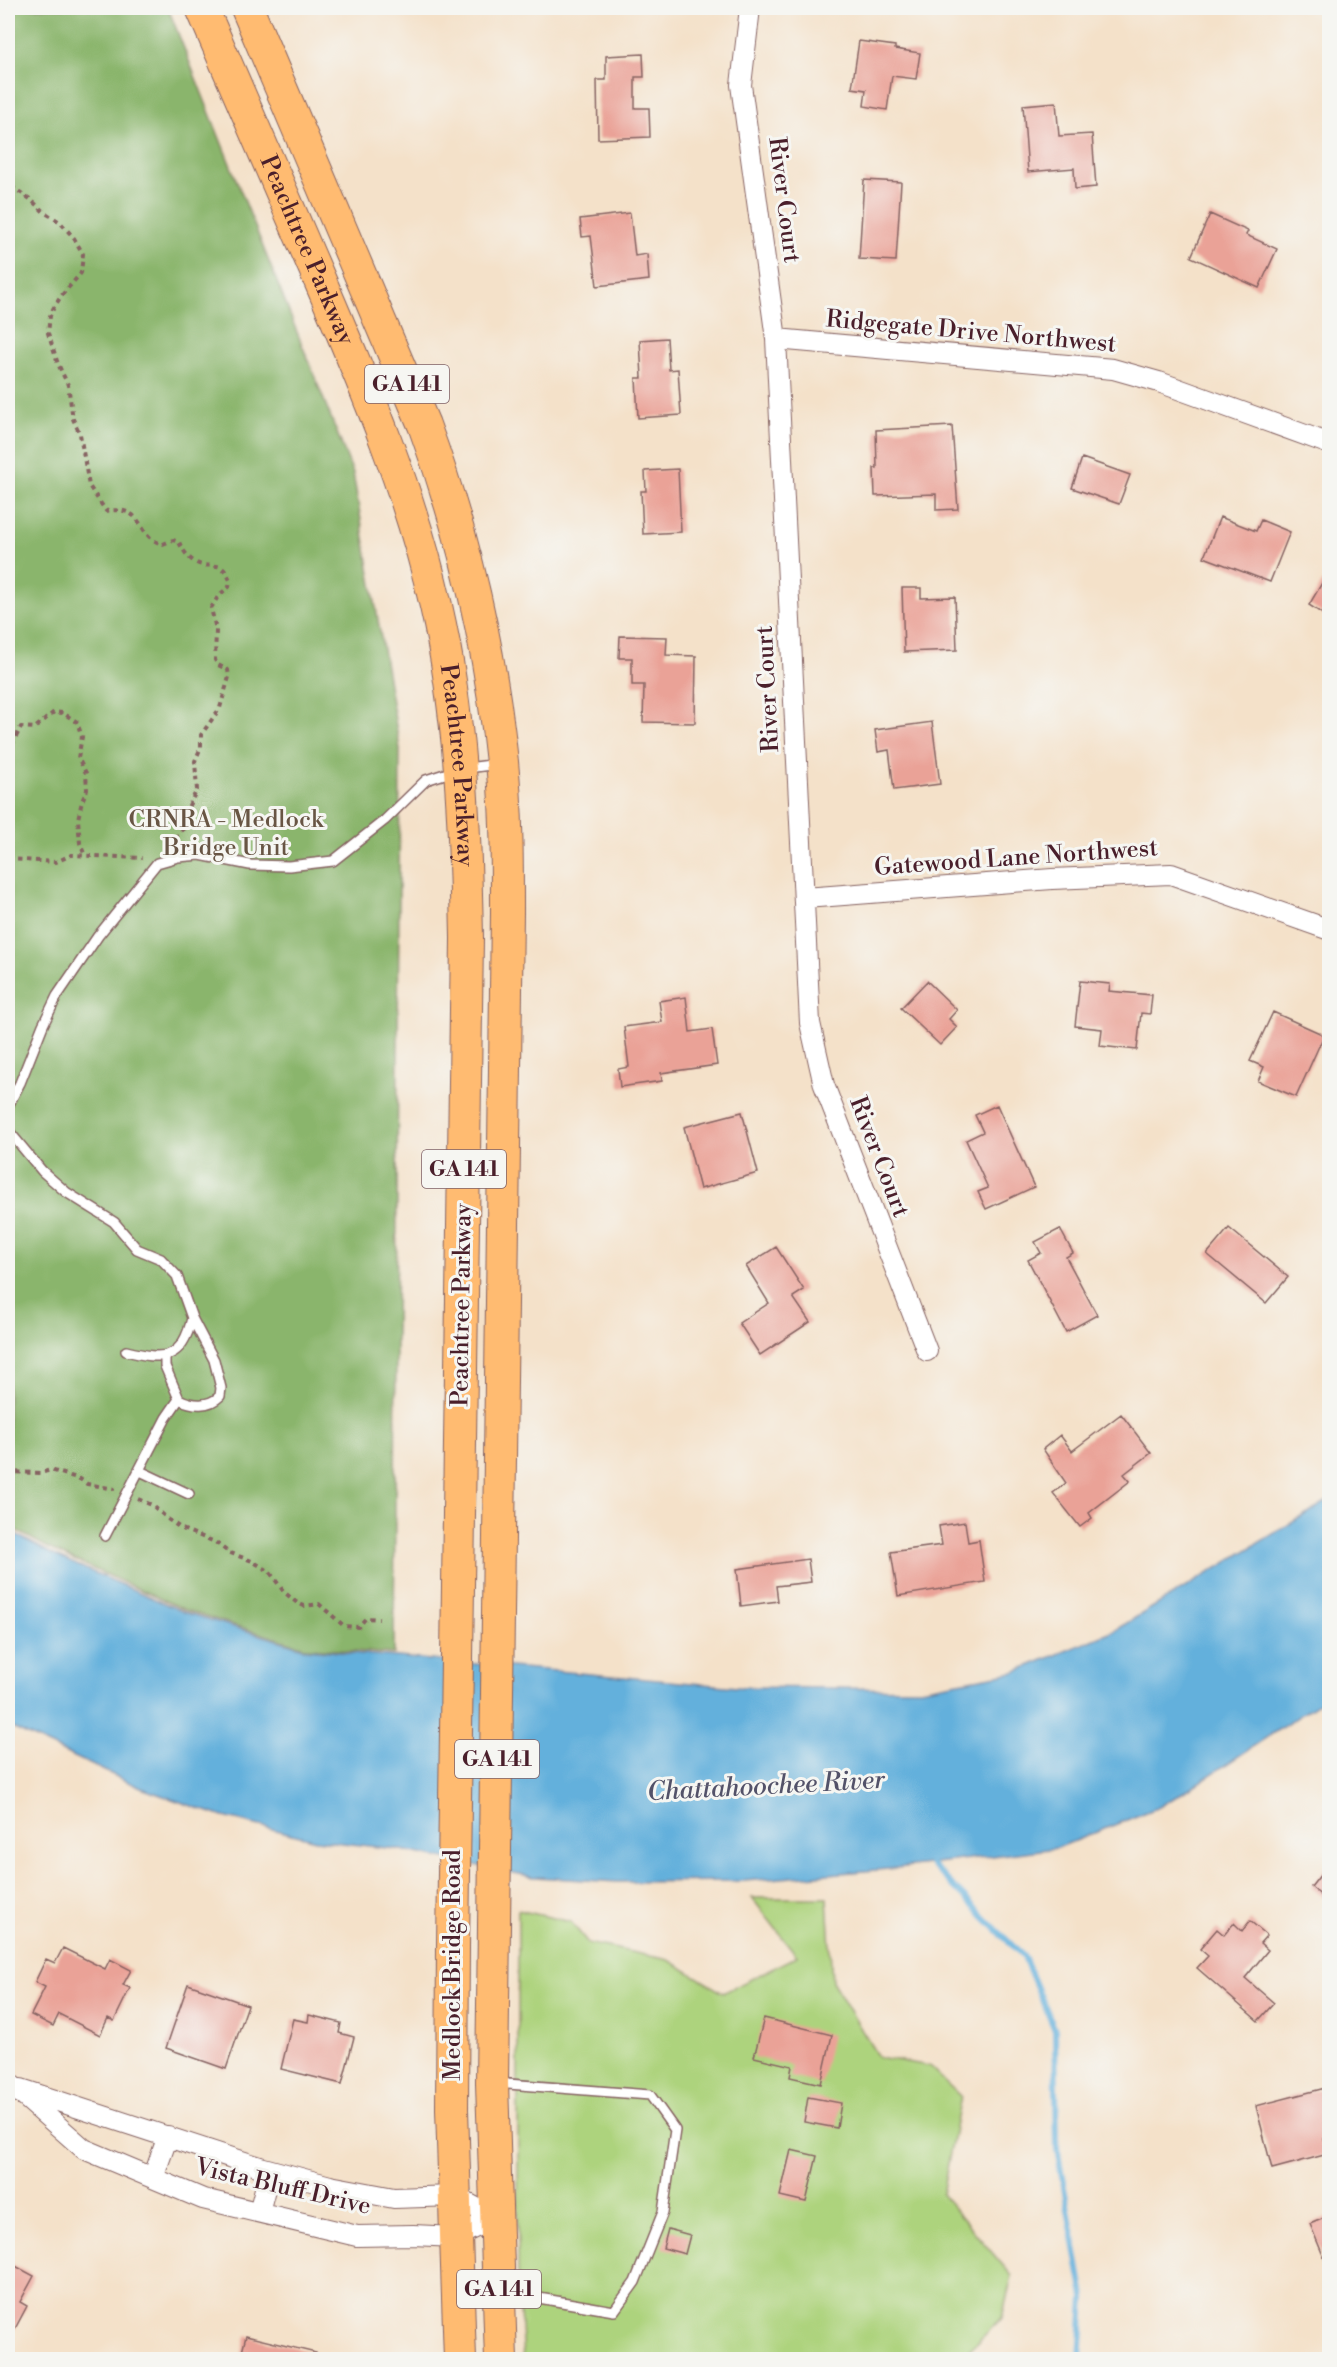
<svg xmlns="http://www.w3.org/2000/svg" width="1337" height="2367" font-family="'Libre Bodoni',serif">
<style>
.green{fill:#add37d;stroke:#7c7954;stroke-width:1.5}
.forest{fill:#8ab56c;stroke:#6a6a4c;stroke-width:1.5}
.water{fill:#63b0dc;stroke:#566884;stroke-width:1.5}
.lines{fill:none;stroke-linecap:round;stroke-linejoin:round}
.stream{stroke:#63b0dc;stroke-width:6}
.building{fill:#eaa297}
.service-casing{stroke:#866362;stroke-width:12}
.minor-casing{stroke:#866362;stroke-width:22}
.trunk-casing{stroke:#866362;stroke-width:34}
.path{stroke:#866362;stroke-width:4;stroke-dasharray:4.5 4.5;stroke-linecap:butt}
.service{stroke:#fff;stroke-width:9}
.minor{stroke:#fff;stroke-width:20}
.trunk{stroke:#ffbb71;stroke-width:32}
.labels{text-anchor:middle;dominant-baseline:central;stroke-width:6;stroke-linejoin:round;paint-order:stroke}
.shield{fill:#f6f6f2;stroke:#7e6067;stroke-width:1.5}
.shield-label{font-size:22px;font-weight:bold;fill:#4a1f2b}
.street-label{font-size:24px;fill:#4a1f2b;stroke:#f6f6f2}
.park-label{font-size:24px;fill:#685544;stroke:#f6f6f2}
.water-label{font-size:26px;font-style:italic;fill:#535269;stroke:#f6f6f2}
</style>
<rect width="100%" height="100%" fill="#f6f6f2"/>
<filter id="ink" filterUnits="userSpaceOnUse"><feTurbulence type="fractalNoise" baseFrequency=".0167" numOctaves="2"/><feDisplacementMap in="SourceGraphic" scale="12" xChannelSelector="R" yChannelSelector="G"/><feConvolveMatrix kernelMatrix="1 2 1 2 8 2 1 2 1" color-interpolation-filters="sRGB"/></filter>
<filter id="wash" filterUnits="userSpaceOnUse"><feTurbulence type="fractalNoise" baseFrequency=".008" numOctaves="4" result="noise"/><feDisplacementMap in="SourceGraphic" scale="24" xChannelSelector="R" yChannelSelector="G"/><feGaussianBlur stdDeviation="1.35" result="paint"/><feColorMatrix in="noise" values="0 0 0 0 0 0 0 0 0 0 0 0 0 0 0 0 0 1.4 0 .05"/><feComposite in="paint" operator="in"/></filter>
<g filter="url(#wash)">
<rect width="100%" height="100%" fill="#f4e1c9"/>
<path class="green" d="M752,1898H827L832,1981L878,2057L929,2066L961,2097L942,2194L1012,2276L1002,2318L967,2352V2359H523L518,2279V1910L571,1922L588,1943L669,1960L723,1993L797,1956Z"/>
<path class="forest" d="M8,8H168L353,473L400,749L394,1654L308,1648L185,1610L56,1552L8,1526Z"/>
<path class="water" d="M1329,1500V1696L1195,1785L1159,1807L1057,1848L888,1869L744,1881L618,1882L534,1877L396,1849L316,1840L220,1816L141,1788L8,1726V1530L54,1555L184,1612L307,1649L737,1687L920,1689L1014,1672L1112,1632Z"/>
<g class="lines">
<path class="stream" d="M928,1856L930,1863L1024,1957L1055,2030L1057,2149L1084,2297L1080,2360"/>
</g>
<g id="blocks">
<path class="building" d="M859,41L895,46V49L920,53L916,79L892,76L887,110L864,106L866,90L852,88Z
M643,54L644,77H635V108H649L650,137L598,139L597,80H606V56Z
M1056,102L1059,136L1092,134L1096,187L1075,189L1074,168L1028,172L1023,105Z
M864,180L901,182L896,261L859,259Z
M630,213L635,256L647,254L649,280L597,286L591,236L582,237L580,219Z
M1210,214L1248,231L1246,235L1277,249L1259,288L1191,257Z
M667,338L669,370L678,369L681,415L638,418L636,378H642L640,340Z
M952,426L958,509L936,510V494L875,496L874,468H877L876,430Z
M1082,458L1130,475L1119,504L1072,488Z
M678,469L681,532L643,534L641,491H646L645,471Z
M1220,517L1256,531L1261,520L1290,532L1270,582L1204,557Z
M1329,571V618L1309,605Z
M902,588H921V598L955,597L957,650L904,652Z
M620,636L667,637L666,655L696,656L695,723L643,722L644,685H632V658H619Z
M932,722L940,784L894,790L889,750L878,752L875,730Z
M927,981L957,1010L949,1019L957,1027L940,1045L901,1008Z
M1080,981L1110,984L1109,991L1152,995L1150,1014L1141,1013L1137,1050L1100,1046L1102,1029L1075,1026Z
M686,997L690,1032L712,1029L717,1065L661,1073L662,1081L620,1087L618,1069L629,1067L624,1027L662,1022L659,1001Z
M1273,1012L1324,1035L1296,1097L1258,1081L1264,1067L1250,1061Z
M997,1105L1034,1187L986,1209L978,1192L988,1188L966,1140L983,1132L975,1115Z
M742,1112L758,1173L700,1189L684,1127Z
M1229,1228L1288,1277L1266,1303L1207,1254Z
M1060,1229L1073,1253L1066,1257L1097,1315L1066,1332L1028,1260L1041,1253L1035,1242Z
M776,1247L804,1290L793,1297L810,1322L760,1355L739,1323L769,1303L746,1266Z
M1121,1414L1151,1453L1124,1474L1130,1481L1089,1513L1092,1518L1080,1527L1053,1493L1066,1483L1043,1449L1060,1435L1072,1451Z
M965,1522L968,1542L979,1540L985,1582L898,1596L891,1552L942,1545L939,1526Z
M808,1559L811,1582L776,1586L778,1601L741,1606L737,1569Z
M1329,1864V1902L1311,1887Z
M1250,1921L1267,1935L1260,1943L1268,1950L1245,1978L1274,2003L1258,2021L1197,1968L1208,1956L1200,1949L1217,1929L1224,1935L1234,1923L1242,1931Z
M63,1948L105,1969L110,1959L131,1970L123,1985L130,1988L114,2021L108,2018L100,2035L59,2014L53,2026L31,2015L45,1987L35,1982L46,1959L55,1963Z
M188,1984L248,2005L226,2069L166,2048Z
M309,2015L341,2023L339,2033L354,2037L342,2084L281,2069L293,2019L308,2022Z
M764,2018L832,2035L821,2084L790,2077L792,2066L754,2057Z
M1329,2087V2137L1324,2139L1328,2154L1272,2169L1256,2106Z
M808,2097L841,2103L837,2128L804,2122Z
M791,2150L817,2156L806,2202L780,2196Z
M1329,2216V2270L1310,2224Z
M668,2229L690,2235L685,2254L663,2248Z
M8,2262L34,2276L20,2302L27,2306L8,2342Z
M246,2336L316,2353L315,2360H240Z"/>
</g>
</g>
<g filter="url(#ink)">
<use href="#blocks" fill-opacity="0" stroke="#866362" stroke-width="1.5"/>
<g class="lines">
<defs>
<path id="service" d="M8,1106L20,1083L43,1025L57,996L98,936L157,863L178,857L200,855L250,865L289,866L333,861L385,820L426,780L460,769L498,764
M8,1130L42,1171L66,1192L114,1222L137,1249L161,1259L177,1276L192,1318L214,1360L221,1388L220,1396C209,1407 193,1406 179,1399L165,1366V1357
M126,1351C164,1360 182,1361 192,1318
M140,1471L189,1494
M105,1536L166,1418L179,1399
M496,2083L650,2095L675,2130L663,2212L635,2282L614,2311L504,2292"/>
<path id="minor" d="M750,8L741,85L776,339L810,1023L824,1085L927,1351
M776,339L1113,369L1159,382L1330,444
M805,898L1052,879L1171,874L1330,930
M8,2082L84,2149L203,2199L357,2236L413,2235L455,2237L495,2218
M21,2089L260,2167L330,2186L394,2198L454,2196L495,2218
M153,2178L168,2136
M259,2212L270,2170"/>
<g id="trunk">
<path id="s1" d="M202,8C242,99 281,191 321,283C366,388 411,494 436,606C461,715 465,828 467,938L453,1946L452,2109L460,2360"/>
<path d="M247,8L424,425C464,534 490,646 502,762C507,812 507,862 507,912L492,2083L501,2360"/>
</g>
</defs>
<use href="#service" class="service-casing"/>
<use href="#minor" class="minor-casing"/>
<use href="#trunk" class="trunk-casing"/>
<path class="path" d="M8,178L11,186L30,199L44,212L60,222L74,238L83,254L81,273L62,295L54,307L50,316L48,333L58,364L68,385L73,419L80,434L89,486L106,511C148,505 134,537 163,544L173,540L179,542C183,551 192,564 203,565C218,567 222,562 230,580L229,587L219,595L211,608L216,630L215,660L218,665L228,670L229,677L220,708L201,735V747L195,761L197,790L186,811L183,829L171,843
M8,753L21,727L35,728L54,712L63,713L77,722L82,737L78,758L86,773L87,790L82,801L78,819L80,843L85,856
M8,859L56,862L71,855L142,858
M8,1472L40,1473L51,1470L80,1479L87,1484L115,1489
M138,1499L152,1505L169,1520L182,1529L215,1542L228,1552L252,1561L269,1571L284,1592L296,1602L304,1606L319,1604L344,1626L358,1627L366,1618L379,1619"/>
<use href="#service" class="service"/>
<use href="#minor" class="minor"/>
<use href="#trunk" class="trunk"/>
</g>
</g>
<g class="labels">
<g class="shield">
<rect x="365" y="365" width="84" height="38" rx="4.5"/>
<rect x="422" y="1150" width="84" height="38" rx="4.5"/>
<rect x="455" y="1740" width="84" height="38" rx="4.5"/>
<rect x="457" y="2270" width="84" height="38" rx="4.5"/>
</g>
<g class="shield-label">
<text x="407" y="384">GA 141</text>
<text x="464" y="1169">GA 141</text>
<text x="497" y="1759">GA 141</text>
<text x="499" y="2289">GA 141</text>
</g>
<g class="street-label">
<text transform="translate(784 200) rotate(83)">River Court</text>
<text stroke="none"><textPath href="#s1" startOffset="264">Peachtree Parkway</textPath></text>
<text transform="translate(971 332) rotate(5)">Ridgegate Drive Northwest</text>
<text transform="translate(768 689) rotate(-93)">River Court</text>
<text stroke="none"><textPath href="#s1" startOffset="804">Peachtree Parkway</textPath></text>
<text transform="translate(1016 858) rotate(-4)">Gatewood Lane Northwest</text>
<text transform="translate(879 1157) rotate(69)">River Court</text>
<text transform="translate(462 1305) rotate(-89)">Peachtree Parkway</text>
<text transform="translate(453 1965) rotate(-90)">Medlock Bridge Road</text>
<text transform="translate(283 2187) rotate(13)">Vista Bluff Drive</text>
</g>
<g class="park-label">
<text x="226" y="820">CRNRA - Medlock<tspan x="226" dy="28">Bridge Unit</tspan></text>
</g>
<g class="water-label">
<text transform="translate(766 1786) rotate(-3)">Chattahoochee River</text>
</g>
</g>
<rect width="1337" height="2367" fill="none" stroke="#f6f6f2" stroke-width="30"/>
</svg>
